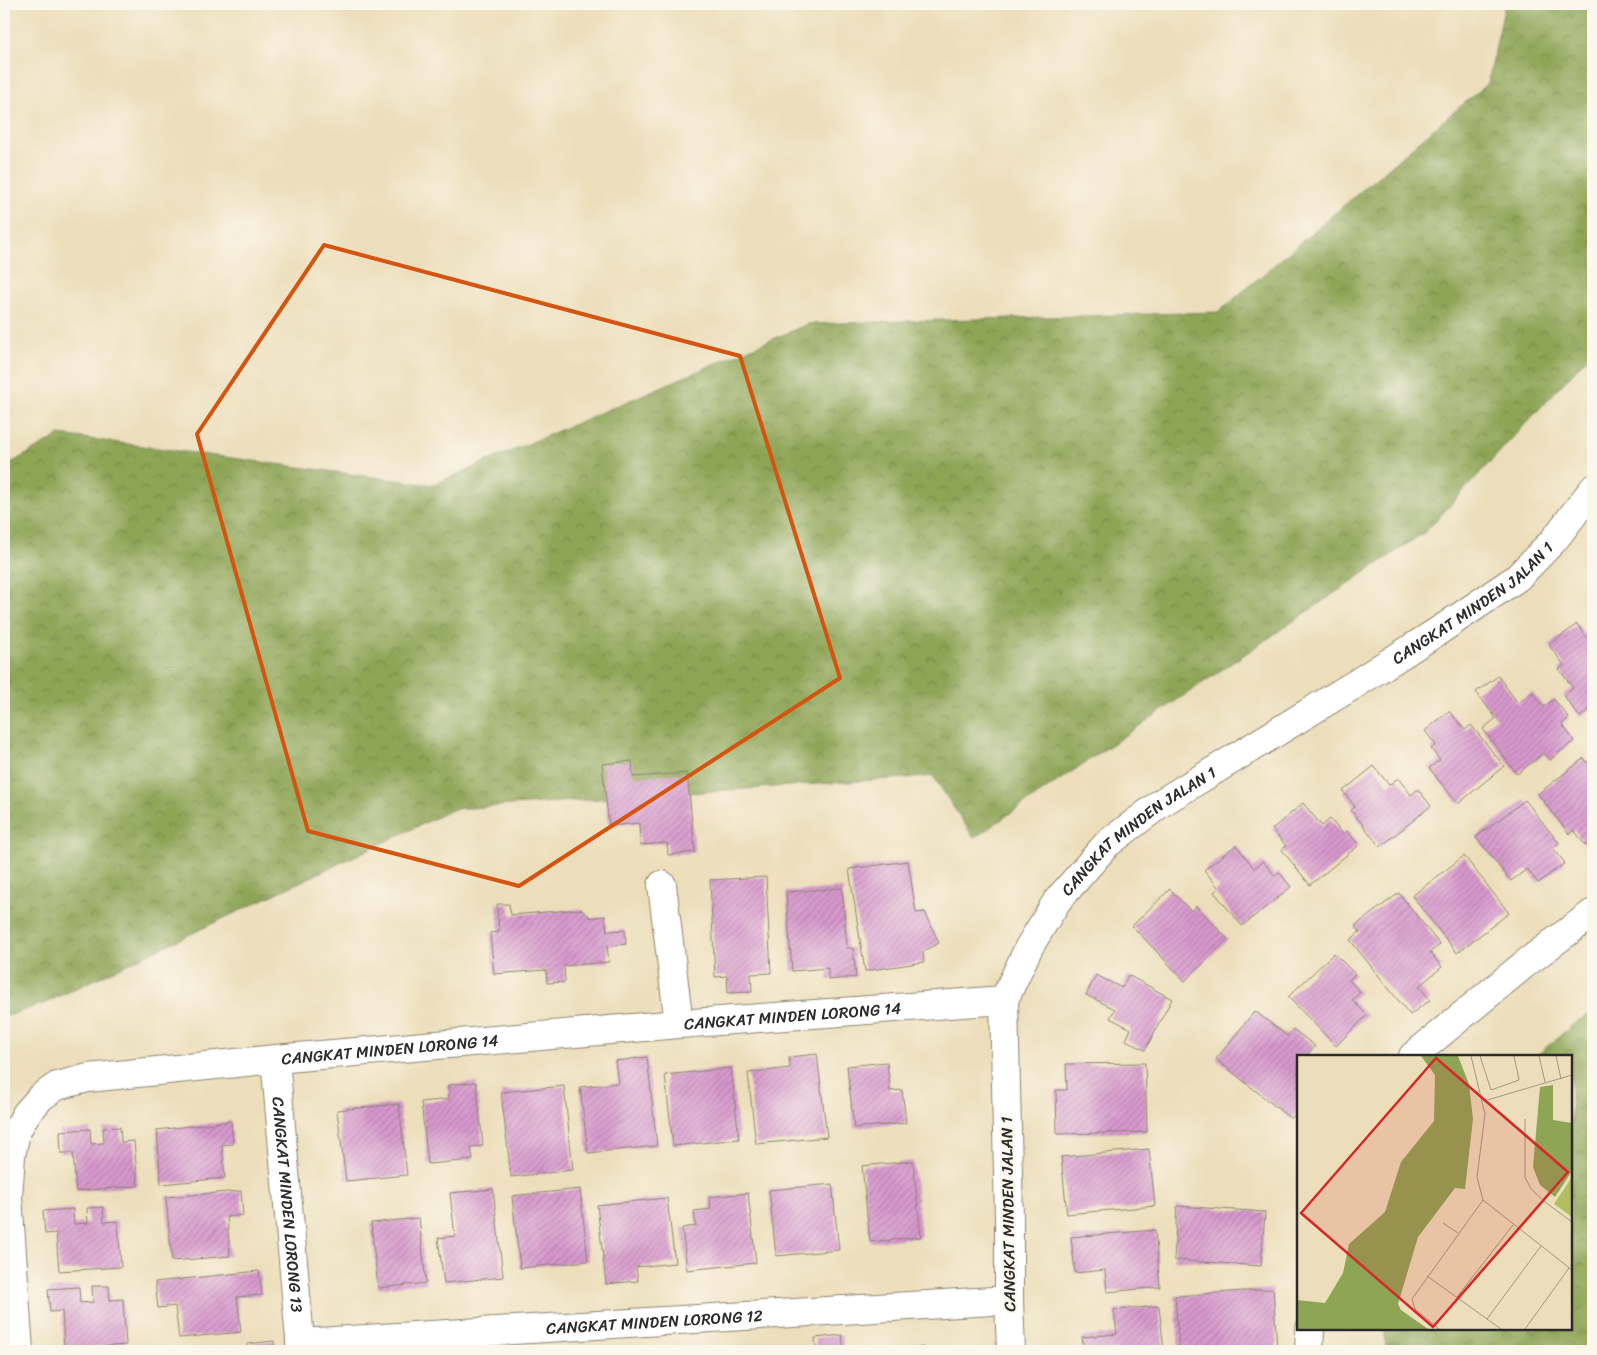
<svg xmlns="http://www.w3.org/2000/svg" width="1597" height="1355" font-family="Sriracha,sans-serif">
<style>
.forest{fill:url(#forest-crowns);stroke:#5c6840}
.building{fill:url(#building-hatch)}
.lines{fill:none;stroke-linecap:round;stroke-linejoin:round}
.street-casing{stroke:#8c8472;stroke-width:30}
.street{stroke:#fff;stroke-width:28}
.marked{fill:none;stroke:#d5540f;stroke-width:4;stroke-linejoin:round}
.labels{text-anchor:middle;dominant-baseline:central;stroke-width:5;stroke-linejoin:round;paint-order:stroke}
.street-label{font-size:16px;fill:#2b2b2b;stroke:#fbf7ec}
.inset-road{fill:none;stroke:#9f9681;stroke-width:1}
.view{fill:#d62828;fill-opacity:0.15;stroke:#d62828;stroke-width:2.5}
.inset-edge{fill:none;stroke:#2b2b2b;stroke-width:2.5}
</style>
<defs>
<pattern id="forest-crowns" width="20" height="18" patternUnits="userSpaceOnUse" patternTransform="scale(1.25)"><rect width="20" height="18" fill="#8ea556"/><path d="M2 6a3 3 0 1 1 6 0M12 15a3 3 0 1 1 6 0" fill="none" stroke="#748747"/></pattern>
<pattern id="building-hatch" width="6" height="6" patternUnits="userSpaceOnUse" patternTransform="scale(1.25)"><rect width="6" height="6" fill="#d899ce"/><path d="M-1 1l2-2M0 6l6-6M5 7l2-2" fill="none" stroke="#af7da7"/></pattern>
</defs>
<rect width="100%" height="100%" fill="#fbf7ec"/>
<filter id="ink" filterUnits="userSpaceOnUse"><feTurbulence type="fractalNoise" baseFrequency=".02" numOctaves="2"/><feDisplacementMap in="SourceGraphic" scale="10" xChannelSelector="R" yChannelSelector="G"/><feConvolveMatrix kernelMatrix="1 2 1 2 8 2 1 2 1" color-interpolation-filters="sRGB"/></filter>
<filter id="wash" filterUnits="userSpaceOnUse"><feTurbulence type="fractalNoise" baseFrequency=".0096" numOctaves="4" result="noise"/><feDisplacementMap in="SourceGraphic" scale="20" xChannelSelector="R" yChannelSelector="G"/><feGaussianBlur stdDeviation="1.12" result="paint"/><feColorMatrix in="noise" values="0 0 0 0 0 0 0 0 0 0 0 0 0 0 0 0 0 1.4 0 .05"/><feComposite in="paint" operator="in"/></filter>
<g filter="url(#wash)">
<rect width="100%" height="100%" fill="#ecdeba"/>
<path class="forest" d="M1505,4H1593V351L1426,531L974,838L933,776L454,809L45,1003L4,1017V467L60,435L432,485L808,324L1219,312L1488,83Z
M1593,1011V1351H1386L1385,1329H1571V1056H1536L1575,1023Z"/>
<g id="blocks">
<path class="building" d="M1577,624L1593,646V707L1580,717L1563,695L1573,688L1559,669L1564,665L1549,645Z
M1498,676L1518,703L1532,692L1544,707L1554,699L1569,718L1562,724L1574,741L1550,760L1544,753L1517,774L1483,729L1496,718L1476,692Z
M1449,711L1465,730L1471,725L1504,766L1458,804L1429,768L1440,760L1431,749L1436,745L1425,731Z
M1584,758L1593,771V841L1586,846L1574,830L1569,834L1538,794Z
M632,761L633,777L687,773L695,852L668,855L667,843L640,845L639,823L609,826L602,764Z
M1374,766L1389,785L1398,778L1411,795L1418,789L1431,806L1380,847L1351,810L1355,807L1343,791Z
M1525,800L1559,843L1553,848L1565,863L1538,883L1527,869L1511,881L1476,837Z
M1303,803L1322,826L1330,819L1343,834L1347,831L1359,845L1310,885L1282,850L1286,846L1272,829Z
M1236,845L1254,868L1263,861L1275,876L1279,872L1291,887L1242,926L1214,892L1219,888L1204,870Z
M1464,856L1509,913L1457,953L1412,896Z
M908,861L916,913L925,912L939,943L923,951L924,962L865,971L849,869Z
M766,877L771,973L751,974L752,992L728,993L727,976L715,977L710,880Z
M842,888L847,948H853L856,977L828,980V968L792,971L786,892Z
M1170,889L1191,911L1196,906L1228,939L1185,981L1132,926Z
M1399,893L1440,945L1430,952L1442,967L1419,986L1430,1000L1410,1015L1350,940L1360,932L1355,926Z
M497,904H509L511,915L581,909L591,918L605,916L607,931L625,930L626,944L607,946L609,962L564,966L565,982L547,983L546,970L494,974L490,933L499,932Z
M1334,953L1355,974L1349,980L1360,992L1352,1000L1367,1015L1336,1046L1288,997Z
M1096,975L1122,988L1128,975L1172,999L1145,1050L1126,1040L1131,1029L1110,1018L1115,1009L1086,995Z
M1255,1011L1287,1036L1293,1029L1315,1046L1306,1056H1298V1110L1291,1119L1216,1059Z
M817,1054L827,1137L756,1144L748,1073L790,1068L789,1057Z
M647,1057L657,1146L588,1153L580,1087L618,1083L615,1061Z
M887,1062L890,1091L902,1090L906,1123L854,1128L847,1066Z
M1145,1063L1147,1132L1057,1134L1056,1090H1067L1066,1064Z
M731,1068L739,1139L673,1146L665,1075Z
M476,1082L483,1146L471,1147L473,1160L428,1164L421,1102L449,1099L448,1085Z
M564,1086L573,1170L511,1177L501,1092Z
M399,1104L407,1175L346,1181L337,1110Z
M231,1121L233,1144L222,1145L225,1178L161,1184L157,1130Z
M120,1127L121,1142L134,1141L138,1186L76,1191L73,1153H61L60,1131L90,1129L91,1144L104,1143L103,1128Z
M1149,1149L1155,1206L1067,1214L1061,1157Z
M913,1161L921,1237L870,1242L862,1166Z
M832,1184L839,1250L776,1256L769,1190Z
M493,1189L503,1277L444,1283L438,1238L455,1236L450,1193Z
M580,1189L588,1261L520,1268L512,1196Z
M241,1191L243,1215L227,1217L230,1256L172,1261L166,1197Z
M748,1193L756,1263L687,1270L682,1228L696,1226L694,1211L711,1209L709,1197Z
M667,1198L675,1263L636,1267L638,1281L606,1284L597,1205Z
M1177,1206L1265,1212L1261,1266L1174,1260Z
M103,1207L104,1222L118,1221L121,1267L59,1271L56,1233L45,1234L43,1211L73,1209L74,1224L88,1223L87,1208Z
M419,1218L426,1283L378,1288L371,1223Z
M1155,1230L1160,1287L1107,1292L1105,1270L1075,1273L1071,1237Z
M259,1271L262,1295L237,1297L241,1332L179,1338L175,1306L158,1308L155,1282Z
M92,1286H109L110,1300L123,1299L126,1345L64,1349L62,1311L50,1312L48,1289L79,1287L80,1303L93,1302Z
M1273,1289L1277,1348L1236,1351H1179L1175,1296Z
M1159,1306L1164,1351H1084L1082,1337L1117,1334L1114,1310Z
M842,1335L844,1351H816L815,1338Z
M274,1341L275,1351H248L247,1344Z
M923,1347L924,1351H891V1350Z"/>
</g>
</g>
<g filter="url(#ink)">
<use href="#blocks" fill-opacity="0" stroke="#8c8472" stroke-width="1"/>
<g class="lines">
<defs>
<g id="street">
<path d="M662,885L679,1024"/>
<path d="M1413,1056L1526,963L1593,913"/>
<path id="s1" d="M275,1059L301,1351"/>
<path id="s2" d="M300,1343L1009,1300"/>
<path id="s3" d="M19,1351L8,1197L11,1156L16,1132L26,1114L41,1097L57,1086L88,1078L275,1059L679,1024L1004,1000"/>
<path id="s4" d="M1011,1351L1009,1300V1217L1004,1000L1029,947L1057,901L1107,844L1161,803L1357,683L1443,628L1517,578L1554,540L1593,489"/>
<path d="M1309,1351L1310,1329"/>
</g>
</defs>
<use href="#street" class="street-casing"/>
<use href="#street" class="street"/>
</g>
</g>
<path class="marked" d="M324,245L740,356L840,678L519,886L308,831L197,434Z"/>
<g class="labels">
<g class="street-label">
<text stroke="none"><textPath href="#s4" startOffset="978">CANGKAT MINDEN JALAN 1</textPath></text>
<text stroke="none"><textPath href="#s4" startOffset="572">CANGKAT MINDEN JALAN 1</textPath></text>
<text stroke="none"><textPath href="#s3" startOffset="1022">CANGKAT MINDEN LORONG 14</textPath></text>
<text stroke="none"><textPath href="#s3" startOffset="618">CANGKAT MINDEN LORONG 14</textPath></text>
<text stroke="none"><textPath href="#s1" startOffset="146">CANGKAT MINDEN LORONG 13</textPath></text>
<text transform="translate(1008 1214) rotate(-91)">CANGKAT MINDEN JALAN 1</text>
<text stroke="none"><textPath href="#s2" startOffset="355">CANGKAT MINDEN LORONG 12</textPath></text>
</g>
</g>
<g transform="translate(1297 1055)">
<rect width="275" height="275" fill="#ecdeba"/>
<path d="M124,1H161L172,29L176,64L168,134L158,133L121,182L101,249L104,255L131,274H0V245L28,248L46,218L52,189L88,157L104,107L137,66L138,20ZM256,30V65L275,68V116L258,142L243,130L236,112L243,32Z" fill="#8ea556"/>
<path d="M275,122V162L257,149Z" fill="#b3be60"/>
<path class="inset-road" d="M174,1L188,59L180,122L186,145L275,215M183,1L194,35L222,25L217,1M242,1L248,27M259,1L264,24M187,46L275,20M228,64V122L234,134L248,147L275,167M146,168L161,178M130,221L204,274M160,242L216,170M190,264L244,191M142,274L118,254L115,244L186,145M228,274L272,213"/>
<path class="view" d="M139,3L271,117L136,272L4,158Z"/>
<rect width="275" height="275" class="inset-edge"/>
</g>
<rect width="1597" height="1355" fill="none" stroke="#fbf7ec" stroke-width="20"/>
</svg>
